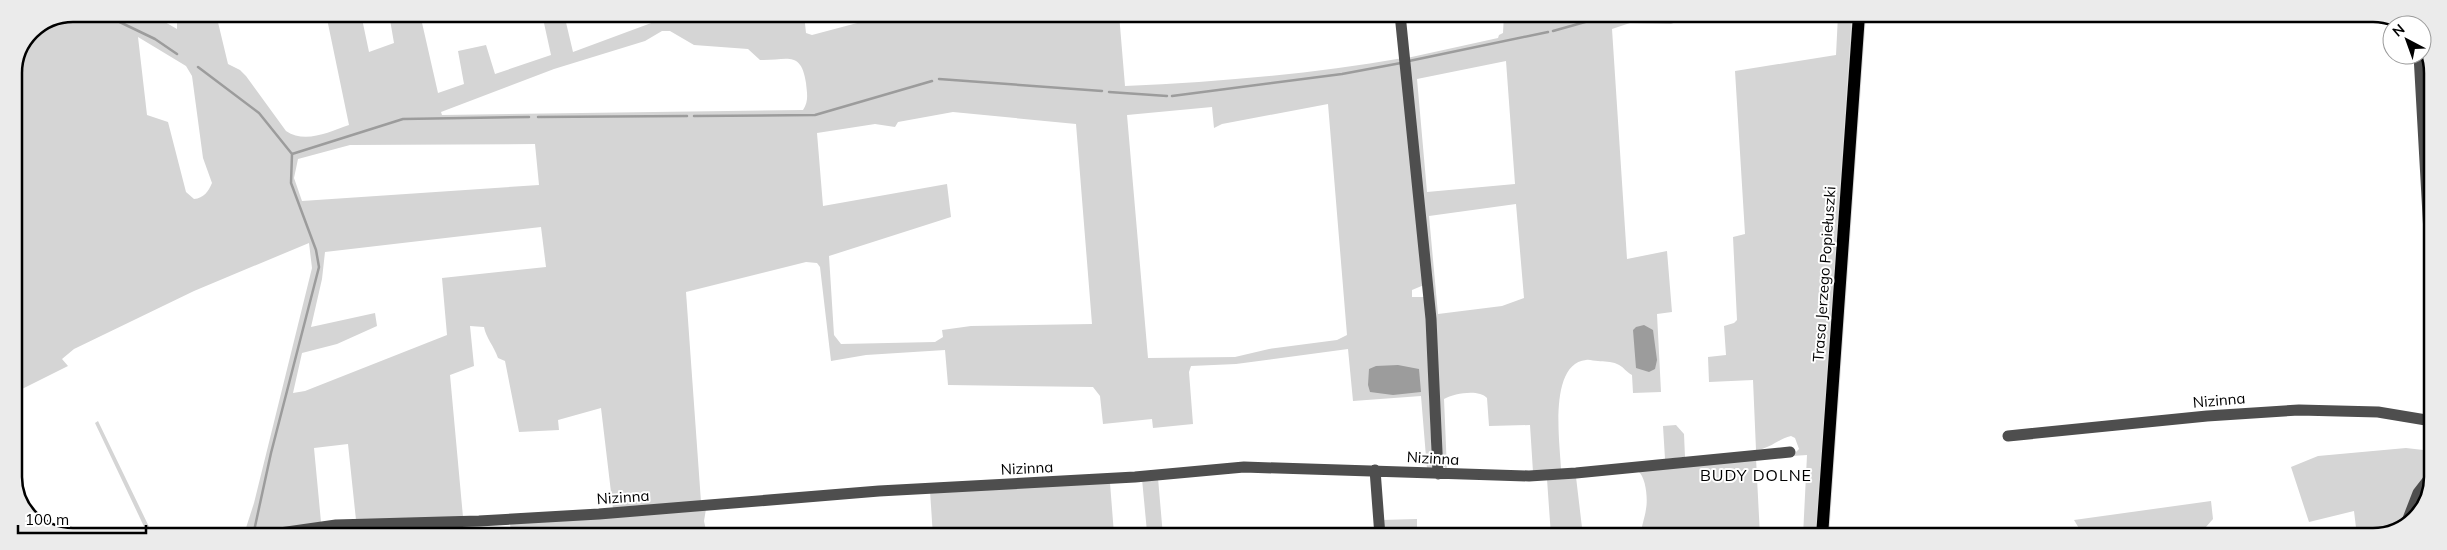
<svg xmlns="http://www.w3.org/2000/svg" width="2447" height="550" font-family="Mulish,sans-serif">
<style>
.green{fill:#d5d5d5;fill-rule:evenodd}
.water{fill:#9c9c9c}
.lines{fill:none;stroke-linecap:round;stroke-linejoin:round}
.stream{stroke:#9c9c9c;stroke-width:2.5}
.major-casing{stroke:#dbdbdb;stroke-width:14}
.minor{stroke:#4e4e4e;stroke-width:11}
.major{stroke:#000;stroke-width:12}
.labels{text-anchor:middle;dominant-baseline:central;stroke-width:4;stroke-linejoin:round;paint-order:stroke}
.street-label{font-size:15px;fill:#000;stroke:#fff}
.neighbourhood-label{font-size:16px;letter-spacing:1px;fill:#000;stroke:#fff}
.rim{fill:none;stroke:#000;stroke-width:2.5}
</style>
<rect width="100%" height="100%" fill="#fff"/>
<path class="green" d="M73,14H151L177,29V14H216L228,64L240,70L246,76L286,131C305,144 329,132 349,125L326,14H361L369,52L394,43L389,14H420L438,93L464,84L458,51L486,45L495,74L551,55L542,14H564L573,52L662,19V14H804L806,33L812,35L891,14H1119L1125,86C1219,82 1311,74 1403,58L1424,285L1412,290V297H1426L1432,467L1427,469L1421,396L1353,401L1348,349L1236,364L1191,366L1189,372L1193,424L1153,428L1152,419L1103,424L1100,396L1093,387L948,385L945,350L866,355L831,361L820,267L817,263L806,262L686,292L701,502L613,509L601,408L558,420L559,430L519,432L505,361L498,358C494,346 486,338 484,327L470,326L474,366L450,375L463,517L356,520L348,444L314,448L321,522L253,535H239L245,531L254,503L312,268L309,243L194,291L74,349L62,359L68,366L14,393V73L31,31ZM662,31H670L694,45L748,49L760,60C786,61 801,49 806,83C807,93 809,101 803,110L442,115L441,112L554,69L645,41ZM138,37L186,66L192,76L203,158L212,183C208,192 204,198 194,199L186,192L168,122L147,115ZM1328,104L1347,335L1337,340L1269,349L1235,357L1148,358L1127,115L1212,107L1214,128L1222,124ZM953,112L1076,124L1092,324L971,326L942,330L943,337L935,342L841,344L834,335L829,256L951,217L947,184L823,206L817,133L875,124L895,127L898,122ZM535,144L539,185L302,201L294,178L298,159L350,145ZM541,227L546,267L442,278L447,335L305,391L293,393L302,353L337,344L377,326L375,313L311,327L322,279L325,252Z
M1504,14L1695,15L1671,24L1630,23L1612,29L1627,259L1667,251L1672,312L1657,314L1661,392L1633,393L1632,375C1626,372 1623,366 1617,364C1611,361 1604,362 1598,361C1594,361 1589,359 1586,360C1548,364 1560,444 1561,469L1533,472L1530,425L1489,426L1487,398C1479,389 1455,393 1444,399L1447,470L1441,463L1407,58L1498,38L1499,35L1503,33ZM1506,61L1515,184L1427,192L1417,79ZM1516,204L1524,298L1502,306L1438,314L1429,216Z
M1838,15H1852L1816,536H1803L1807,455L1792,456L1799,449L1795,438L1791,436C1778,439 1770,449 1756,450L1753,380L1709,382L1708,357L1726,355L1724,326L1734,323L1737,320L1733,237L1745,234L1735,71L1836,55Z
M98,421L153,535H148L95,423Z
M1676,425L1684,434L1685,457L1665,459L1663,426Z
M2406,448L2432,451V489L2413,522L2374,536H2357L2354,511L2309,522L2291,467L2318,456Z
M1756,458L1760,536H1641C1641,526 1645,518 1646,509C1648,499 1646,477 1638,471Z
M1576,477L1583,536H1551L1547,479Z
M1158,478L1163,536H933L930,491L1110,483L1114,534L1147,532L1142,479Z
M2211,501L2213,519L2198,536L2083,535L2074,520Z
M706,509L704,521L707,535H511L510,523Z
M1417,519V534L1478,533L1477,536H1382L1381,520Z"/>
<path class="water" d="M1644,325L1653,330L1657,360L1655,369L1649,372L1636,368L1633,330L1636,327Z
M1398,365L1419,369L1421,392L1393,395L1370,392L1368,385L1369,369L1376,366Z"/>
<g class="lines">
<path class="stream" d="M103,14L155,39L177,54
M1553,31L1610,15
M1409,61L1548,32
M198,67L259,113L292,154L403,119L529,117
M939,79L1102,91
M1109,92L1167,96
M1172,96L1342,74L1401,63
M694,116L815,115L932,81
M538,117L687,116
M254,531L271,453L319,267L316,250L291,183L292,154"/>
<defs>
<path id="major" d="M1822,536L1859,15"/>
</defs>
<use href="#major" class="major-casing"/>
<path class="minor" d="M1400,14L1431,319L1438,474
M2419,55L2433,304
M2008,436L2207,416L2299,410L2378,412L2432,421
M1375,470L1380,536
M2406,524L2418,493L2432,475
M266,535L336,525L479,521L599,514L879,491L1135,477L1244,467L1529,476L1576,473L1790,452"/>
<use href="#major" class="major"/>
</g>
<g class="labels">
<g class="street-label">
<text transform="translate(1824 274) rotate(-86)">Trasa Jerzego Popiełuszki</text>
<text transform="translate(2219 400) rotate(-5)">Nizinna</text>
<text transform="translate(1433 458) rotate(3)">Nizinna</text>
<text transform="translate(1027 468) rotate(-3)">Nizinna</text>
<text transform="translate(623 497) rotate(-4)">Nizinna</text>
</g>
<g class="neighbourhood-label">
<text x="1756" y="475">BUDY DOLNE</text>
</g>
</g>
<path d="M0 0H2447V550H0ZM73 22H2373A51 51 0 0 1 2424 73V477A51 51 0 0 1 2373 528H73A51 51 0 0 1 22 477V73A51 51 0 0 1 73 22Z" fill="#ebebeb" fill-rule="evenodd"/>
<path class="rim" d="M73 22H2373A51 51 0 0 1 2424 73V477A51 51 0 0 1 2373 528H73A51 51 0 0 1 22 477V73A51 51 0 0 1 73 22Z"/>
<g transform="translate(2407 40) rotate(319)"><circle r="24" fill="#ffffff" stroke="#999999"/>
<path d="M0-4L9 19L0 12L-9 19Z" fill="#000000"/>
<text y="-8" font-size="14" font-weight="bold" text-anchor="middle" fill="#000000">N</text>
</g>
<path d="M18 525v8h128v-8" fill="none" stroke="#000000" stroke-width="2.5"/>
<text x="25" y="525" font-size="15" fill="#000000" stroke="#ffffff" stroke-width="4" paint-order="stroke">100 m</text>
</svg>
